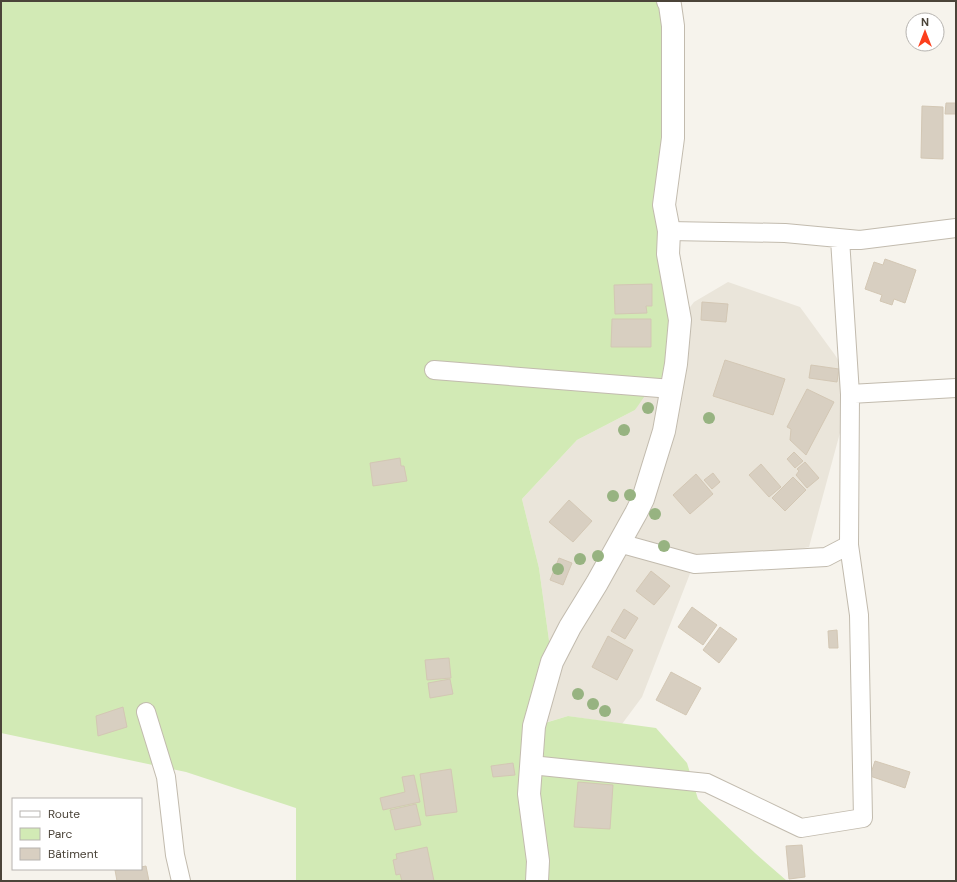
<svg xmlns="http://www.w3.org/2000/svg" width="957" height="882" font-family="'DM Sans',sans-serif">
<style>
.residential{fill:#eae5da}
.green{fill:#d2eab5}
.building{fill:#d8cfc1;stroke:#d3c7b4}
.lines{fill:none;stroke-linecap:round;stroke-linejoin:round}
.minor-casing{stroke:#c2bbae;stroke-width:20}
.tertiary-casing{stroke:#c2bbae;stroke-width:24}
.minor{stroke:#fff;stroke-width:18}
.tertiary{stroke:#fff;stroke-width:22}
.tree{fill:#97b381}
</style>
<rect width="100%" height="100%" fill="#f6f3ec"/>
<path class="residential" d="M728,282L800,307L835,355L845,371L844,418L809,547L691,571L642,697L622,724L568,716L534,726L552,662L539,568L522,499L577,440L635,410L680,320L694,302Z"/>
<path class="green" d="M1,1H668L676,364L651,387L635,410L577,440L522,499L539,568L552,662L535,726L568,716L656,728L687,763L698,799L755,853L787,881H296V808L186,772L1,733Z"/>
<path class="building" d="M946,103H956V114H945Z
M922,106L943,107V159L921,158Z
M885,259L916,270L905,303L894,299L892,305L880,301L882,295L865,289L874,262L883,265Z
M652,284V306H646L647,313L615,314L614,285Z
M702,302L728,304L726,322L701,320Z
M612,319H651V347H611Z
M725,360L785,379L773,415L713,396Z
M811,365L839,369L837,382L809,378Z
M807,389L834,402L806,455L790,440L791,429L787,427Z
M794,452L803,461L795,468L787,459Z
M400,458L401,466H404L407,481L373,486L370,463Z
M805,462L819,478L807,488L796,475L799,471L797,469Z
M761,464L781,487L769,497L749,475Z
M713,473L720,482L712,489L704,480Z
M696,474L713,494L690,514L673,495Z
M793,477L806,490L785,511L772,498Z
M569,500L592,521L573,542L549,522Z
M559,558L572,563L563,585L550,580Z
M651,571L670,586L654,605L636,591Z
M692,607L717,625L703,645L678,627Z
M624,609L638,618L625,639L611,631Z
M720,627L737,639L719,663L703,650Z
M837,630L838,648H829L828,631Z
M608,636L633,650L617,680L592,667Z
M449,658L451,678L427,680L425,660Z
M671,672L701,688L686,715L656,700Z
M450,679L453,694L430,698L428,683Z
M123,707L127,727L98,736L96,716Z
M875,761L910,772L905,788L870,776Z
M513,763L515,775L493,777L491,766Z
M451,769L457,812L426,816L420,774Z
M414,775L420,802L383,810L380,798L405,792L402,777Z
M578,782L613,785L610,829L574,827Z
M416,804L421,825L395,830L390,810Z
M802,845L805,877L789,879L786,846Z
M427,847L434,881H402L400,874L396,875L393,860L397,859L396,854Z
M146,866L149,881H117L115,870L141,869V867Z"/>
<g class="lines">
<defs>
<path id="minor" d="M669,231L785,233L860,240L956,228
M434,370L672,389
M850,394L956,388
M619,543L695,564L826,557L849,545
M146,712L166,777L175,855L181,881
M531,765L707,783L801,828L863,818L859,615L849,545L850,394L840,239"/>
<path id="tertiary" d="M537,881L538,861L529,794L534,726L552,662L570,627L597,583L636,513L643,499L664,431L676,364L680,320L668,254L669,231L664,205L673,138V26L670,5L668,1"/>
</defs>
<use href="#minor" class="minor-casing"/>
<use href="#tertiary" class="tertiary-casing"/>
<use href="#minor" class="minor"/>
<use href="#tertiary" class="tertiary"/>
</g>
<g class="tree">
<circle cx="648" cy="408" r="6"/>
<circle cx="709" cy="418" r="6"/>
<circle cx="624" cy="430" r="6"/>
<circle cx="630" cy="495" r="6"/>
<circle cx="613" cy="496" r="6"/>
<circle cx="655" cy="514" r="6"/>
<circle cx="664" cy="546" r="6"/>
<circle cx="598" cy="556" r="6"/>
<circle cx="580" cy="559" r="6"/>
<circle cx="558" cy="569" r="6"/>
<circle cx="578" cy="694" r="6"/>
<circle cx="593" cy="704" r="6"/>
<circle cx="605" cy="711" r="6"/>
</g>
<rect width="957" height="882" fill="none" stroke="#4b4439" stroke-width="4"/>
<rect x="12" y="798" width="130" height="72" fill="#ffffff" stroke="#b7b4b0"/>
<rect x="20" y="811" width="20" height="6" fill="#ffffff" stroke="#b7b4b0"/>
<text x="48" y="818" font-size="12" fill="#4b4439">Route</text>
<rect x="20" y="828" width="20" height="12" fill="#d2eab5" stroke="#b7b4b0"/>
<text x="48" y="838" font-size="12" fill="#4b4439">Parc</text>
<rect x="20" y="848" width="20" height="12" fill="#d8cfc1" stroke="#b7b4b0"/>
<text x="48" y="858" font-size="12" fill="#4b4439">Bâtiment</text>
<g transform="translate(925 32)"><circle r="19" fill="#ffffff" stroke="#b7b4b0"/>
<path d="M0-3L7 15L0 10L-7 15Z" fill="#fc3f1d"/>
<text y="-6" font-size="11" font-weight="bold" text-anchor="middle" fill="#4b4439">N</text>
</g>
</svg>
